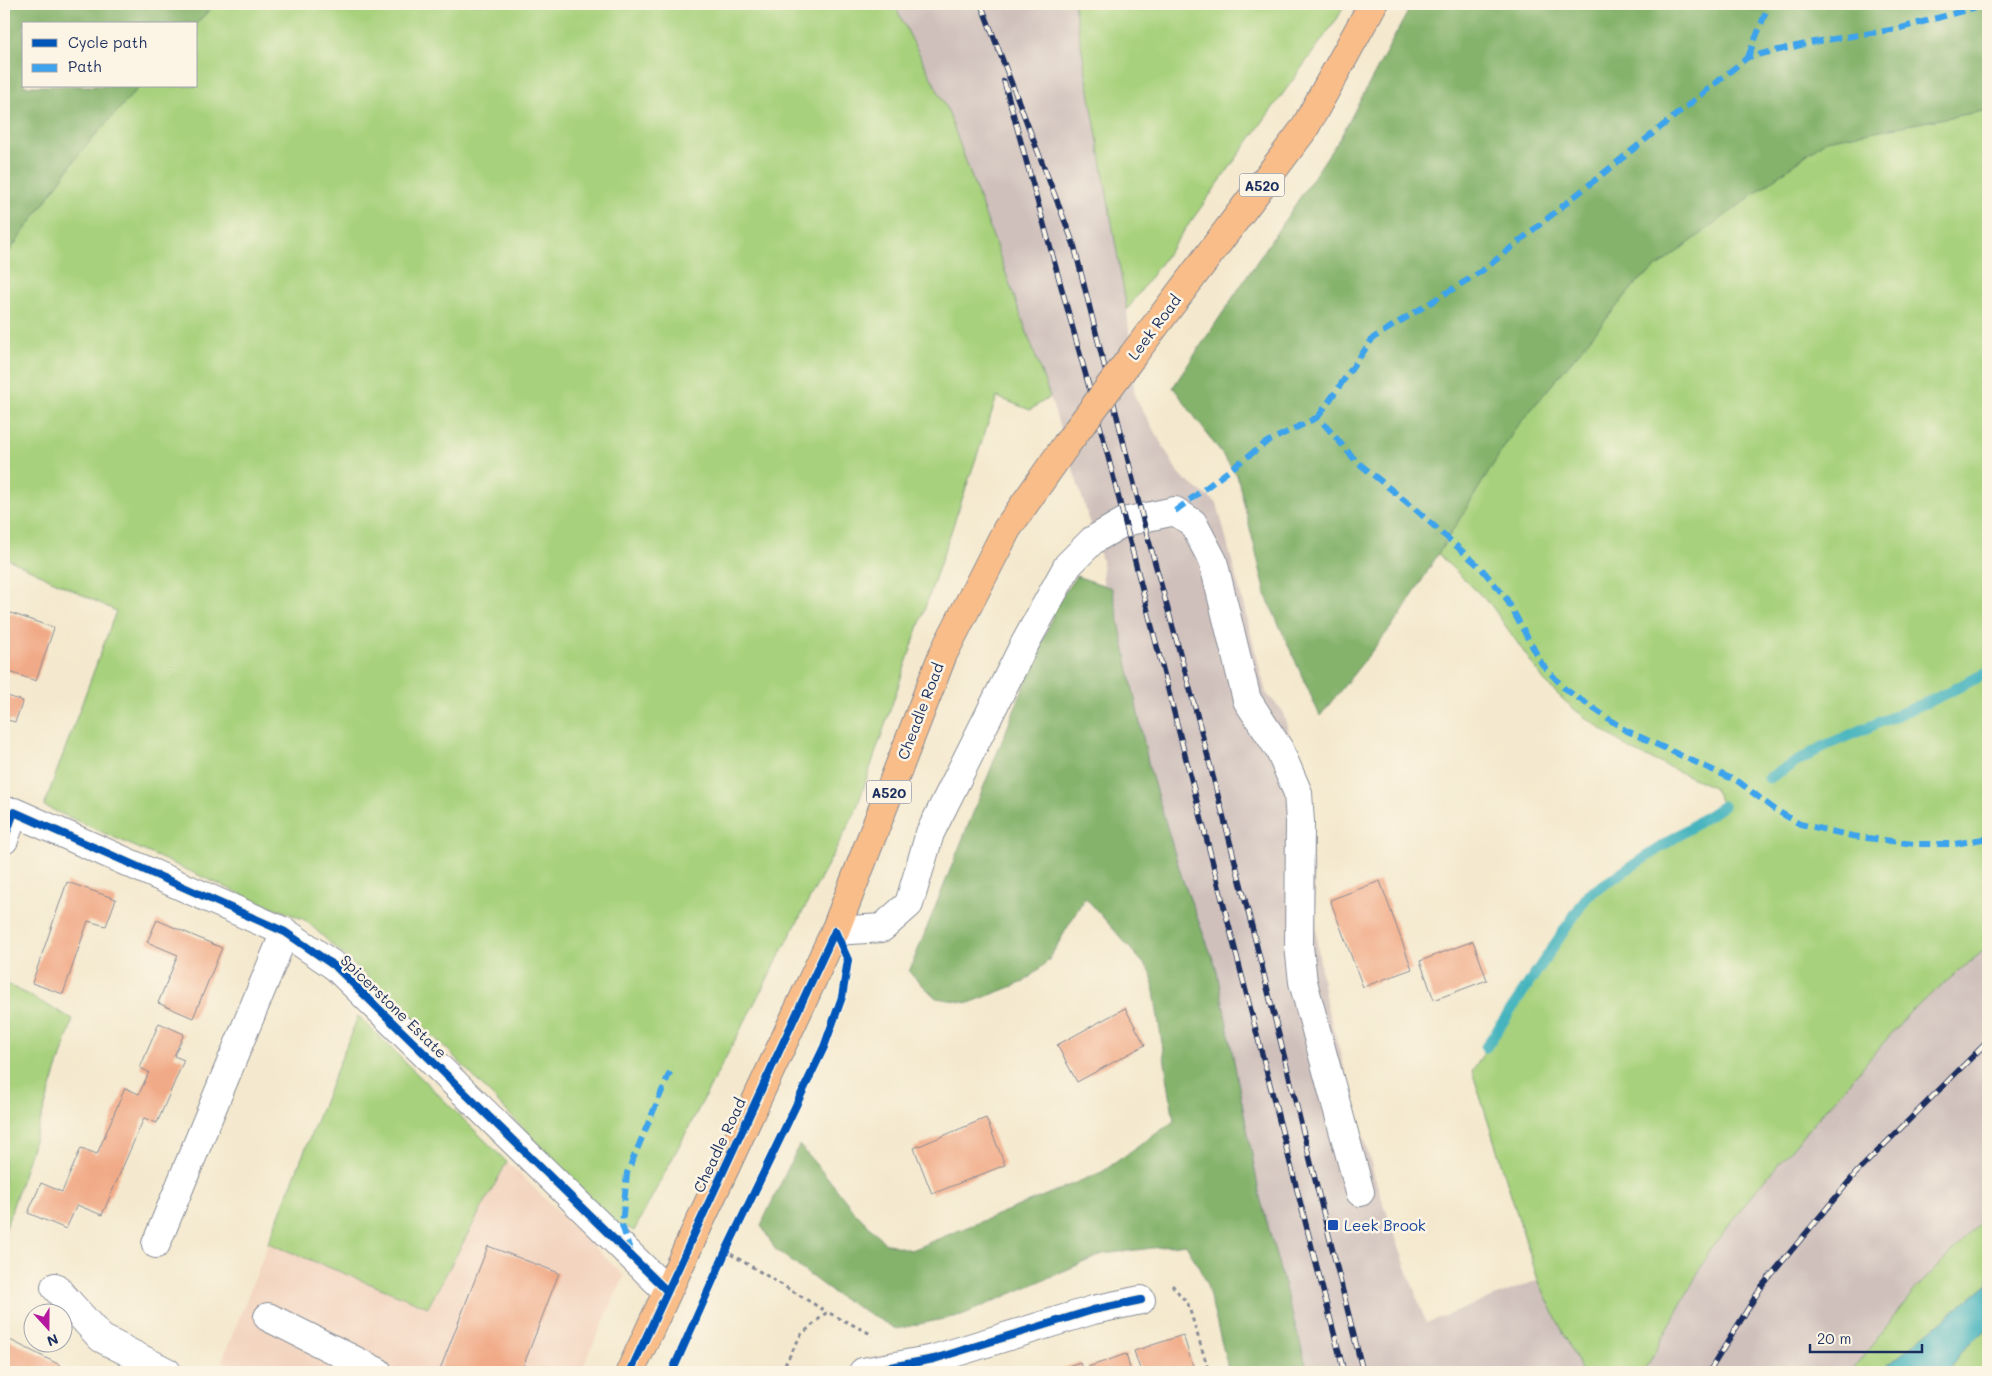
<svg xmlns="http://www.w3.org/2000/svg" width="1992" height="1376" font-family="Mali,sans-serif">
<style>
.built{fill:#f3d4bf}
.industrial{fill:#cfc0bb}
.green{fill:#a7d17c;stroke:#61806d}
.forest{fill:#85b36c;stroke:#507165}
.water{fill:#44b4be;stroke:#30728e}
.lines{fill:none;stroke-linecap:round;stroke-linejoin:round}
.stream{stroke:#44b4be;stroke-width:11}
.building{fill:#f1aa87}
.minor-casing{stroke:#888c96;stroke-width:30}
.highway-casing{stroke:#888c96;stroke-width:30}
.path{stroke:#888c96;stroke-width:3;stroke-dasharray:4 4;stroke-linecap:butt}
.minor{stroke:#fff;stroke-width:28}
.highway{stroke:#f8bd89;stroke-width:28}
.rail-casing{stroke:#1b2f5e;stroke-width:5.5}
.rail{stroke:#fcf5e5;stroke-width:4;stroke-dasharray:11;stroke-linecap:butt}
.highway-bridge-casing{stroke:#888c96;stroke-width:30;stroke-linecap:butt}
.highway-bridge{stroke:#f8bd89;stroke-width:28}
.quiet{stroke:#3da3ed;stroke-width:6;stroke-dasharray:12 6;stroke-linecap:butt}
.cycleway-casing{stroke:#fcf5e5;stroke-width:11}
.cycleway{stroke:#0057b8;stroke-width:8}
.transit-dot{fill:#1a4fb4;stroke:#fcf5e5;stroke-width:2}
.labels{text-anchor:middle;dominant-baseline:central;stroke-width:5;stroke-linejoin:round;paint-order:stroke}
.shield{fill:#fcf5e5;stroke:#5e6a86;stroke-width:1}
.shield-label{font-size:14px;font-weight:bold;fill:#1b2f5e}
.street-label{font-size:15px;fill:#1b2f5e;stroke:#fcf5e5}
.transit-label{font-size:15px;fill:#164399;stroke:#fcf5e5;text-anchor:start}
</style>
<rect width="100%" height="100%" fill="#fcf5e5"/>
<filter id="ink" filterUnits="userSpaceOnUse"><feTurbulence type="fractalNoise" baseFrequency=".02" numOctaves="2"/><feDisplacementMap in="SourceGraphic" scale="10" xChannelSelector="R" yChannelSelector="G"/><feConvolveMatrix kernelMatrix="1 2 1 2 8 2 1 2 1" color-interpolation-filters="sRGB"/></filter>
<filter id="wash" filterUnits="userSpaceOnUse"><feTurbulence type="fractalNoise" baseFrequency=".0096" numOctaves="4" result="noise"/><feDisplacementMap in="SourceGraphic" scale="20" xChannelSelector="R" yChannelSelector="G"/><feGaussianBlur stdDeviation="1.12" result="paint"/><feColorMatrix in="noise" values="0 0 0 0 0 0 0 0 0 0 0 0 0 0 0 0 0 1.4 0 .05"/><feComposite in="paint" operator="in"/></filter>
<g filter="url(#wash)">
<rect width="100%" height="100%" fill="#f4e9ce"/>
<path class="built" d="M358,1016L624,1276L581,1372H243L222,1361Z"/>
<path class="industrial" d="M894,4H1074L1127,310L1135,397L1180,476L1217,503L1266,693L1282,710L1310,801L1317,943L1326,1003L1376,1182L1426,1323L1538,1280L1582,1372H1253L1110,733L1102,560L1050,397L948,111Z
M1988,947V1214L1913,1292L1851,1372H1644L1712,1247L1756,1190L1912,1010Z"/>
<path class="green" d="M215,4H894L948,111L1050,397L1030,410L997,397L855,813L634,1231L609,1218L447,1049L305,920L243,895L44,806L116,611L4,557V259L82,150L140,86H196V24Z
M1074,4H1344L1339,16L1127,310Z
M1988,110V947L1912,1010L1756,1190L1712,1247L1644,1372H1582L1538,1280L1472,1071L1588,895L1723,806L1713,787L1631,750L1571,707L1544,681L1491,605L1438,554L1515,429L1637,282L1826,140Z
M4,982L73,1019L4,1234Z
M358,1016L507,1162L428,1307L268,1243Z
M1988,1214V1283L1880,1372H1851L1913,1292Z
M1988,1326V1372H1948L1961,1351Z"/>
<path class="forest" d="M4,4H215L196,24H24V86H140L82,150L4,259Z
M1412,4H1988V110L1826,140L1637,282L1515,429L1400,616L1320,716L1267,598L1237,475L1173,387L1341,136Z
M1076,576L1112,588L1149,767L1182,878L1216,967L1260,1197L1308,1372H1229L1206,1281L1186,1244L1103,1254L962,1315L896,1329L836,1295L775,1249L761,1225L799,1145L828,1178L852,1209L885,1243L911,1250L1102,1172L1174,1121L1151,972L1085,897L1048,961L1024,982L969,1003L936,998L909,972L1058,602Z"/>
<path class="water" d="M1988,1283V1326L1961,1351L1948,1372H1880Z"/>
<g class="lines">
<path class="stream" d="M1769,778L1824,746L1937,698L1988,672
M1486,1047L1588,895L1723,806"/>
</g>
<g id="blocks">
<path class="building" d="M8,612L54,628L36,681L4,670V624Z
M4,695L23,701L15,722L4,719Z
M1380,881L1412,969L1363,987L1330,900Z
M67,882L116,899L106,926L88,921L63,994L32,983Z
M157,920L222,948L193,1018L158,1003L178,955L147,942Z
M1473,941L1487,980L1434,1000L1420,961Z
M1125,1008L1145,1045L1077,1082L1057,1045Z
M159,1023L184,1034L174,1056L184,1060L157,1123L144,1118L102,1215L77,1205L66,1229L28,1213L41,1183L62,1192L81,1148L97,1154L125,1088L139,1094L149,1072L140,1068Z
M986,1118L1005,1165L932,1194L914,1148Z
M488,1246L559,1273L521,1372H439Z
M1183,1335L1195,1372H1141L1134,1351Z
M4,1337L60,1365L56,1372H4Z
M1126,1354L1131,1372H1090L1088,1367Z
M1080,1362L1083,1372H1051Z"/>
</g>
</g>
<g filter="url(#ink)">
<use href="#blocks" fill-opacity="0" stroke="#888c96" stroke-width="1"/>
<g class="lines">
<defs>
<path id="minor" d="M4,840L14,812L285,932L336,967L667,1291
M835,931L882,928L909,904L930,833L1023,647L1068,565L1093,540L1124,522L1175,511L1193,523L1213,561L1247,700L1279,749L1298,793L1300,822L1299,946L1303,982L1360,1192
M156,1244L285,932
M55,1287L101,1338L167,1372
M268,1317L378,1372
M863,1372L934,1359L1093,1310L1141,1300"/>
<path id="highway" d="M1133,355L1304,129L1373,4
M630,1372L835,931L943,654L1007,529L1066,445"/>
</defs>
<use href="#minor" class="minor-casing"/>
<use href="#highway" class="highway-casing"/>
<path class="path" d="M724,1250L827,1312
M1172,1285L1188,1304L1209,1372
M783,1372L782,1370L801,1335L827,1312L873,1335"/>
<use href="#minor" class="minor"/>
<use href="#highway" class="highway"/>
<defs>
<path id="rail" d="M981,4L1074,245L1142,516L1196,711L1252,927L1363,1372
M1004,81L1103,437L1344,1372
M1709,1372L1762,1286L1856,1173L1988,1041"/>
</defs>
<use href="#rail" class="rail-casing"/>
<use href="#rail" class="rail"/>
<defs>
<path id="highway-bridge" d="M1066,445L1133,355"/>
</defs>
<use href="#highway-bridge" class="highway-bridge-casing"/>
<use href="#highway-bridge" class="highway-bridge"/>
<path class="quiet" d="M1748,57L1769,4
M1318,417L1373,338L1482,271L1748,57L1814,42L1897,29L1988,4
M1175,511L1267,442L1318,417L1356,461L1414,508L1481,568L1506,598L1542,664L1565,689L1625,730L1739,782L1774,809L1800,824L1852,836L1914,844H1955L1988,838
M631,1253L622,1225L627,1173L670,1072"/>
<defs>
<path id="cycleway" d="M4,840L14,812L285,932L336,967L667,1291
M630,1372L835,931
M672,1372L726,1251L824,1047L842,997L848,960L835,931
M863,1372L934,1359L1093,1310L1141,1300"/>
</defs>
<use href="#cycleway" class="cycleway-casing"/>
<use href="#cycleway" class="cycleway"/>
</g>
</g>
<rect class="transit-dot" x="1327" y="1219" width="12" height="12" rx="2.5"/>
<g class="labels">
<g class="shield">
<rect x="1239.5" y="173.5" width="45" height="23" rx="4"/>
<rect x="866.5" y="780.5" width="45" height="23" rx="4"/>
</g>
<g class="shield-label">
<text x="1262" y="185">A520</text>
<text x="889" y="792">A520</text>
</g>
<g class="street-label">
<text transform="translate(1154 327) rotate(-53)">Leek Road</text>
<text transform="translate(920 711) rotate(-69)">Cheadle Road</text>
<text transform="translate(394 1006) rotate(44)">Spicerstone Estate</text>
<text transform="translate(719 1145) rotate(-65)">Cheadle Road</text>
</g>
<g class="transit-label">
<text x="1344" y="1225">Leek Brook</text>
</g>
</g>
<rect width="1992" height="1376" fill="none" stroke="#fcf5e5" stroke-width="20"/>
<rect x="22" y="22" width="175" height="65" fill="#fcf5e5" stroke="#a2a6af"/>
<rect x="32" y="39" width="25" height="8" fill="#0057b8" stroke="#a2a6af"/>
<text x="68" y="48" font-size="15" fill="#1b2f5e">Cycle path</text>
<rect x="32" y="64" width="25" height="8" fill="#3da3ed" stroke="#a2a6af"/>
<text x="68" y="72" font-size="15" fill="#1b2f5e">Path</text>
<g transform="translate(48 1328) rotate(159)"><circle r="24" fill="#fcf5e5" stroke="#a2a6af"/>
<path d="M0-4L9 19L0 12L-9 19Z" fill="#b5179e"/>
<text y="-8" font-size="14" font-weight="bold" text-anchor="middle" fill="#1b2f5e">N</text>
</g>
<path d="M1810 1344v8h112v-8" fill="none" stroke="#1b2f5e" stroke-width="2.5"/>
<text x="1817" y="1344" font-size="15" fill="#1b2f5e" stroke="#fcf5e5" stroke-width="4" paint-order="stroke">20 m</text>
</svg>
